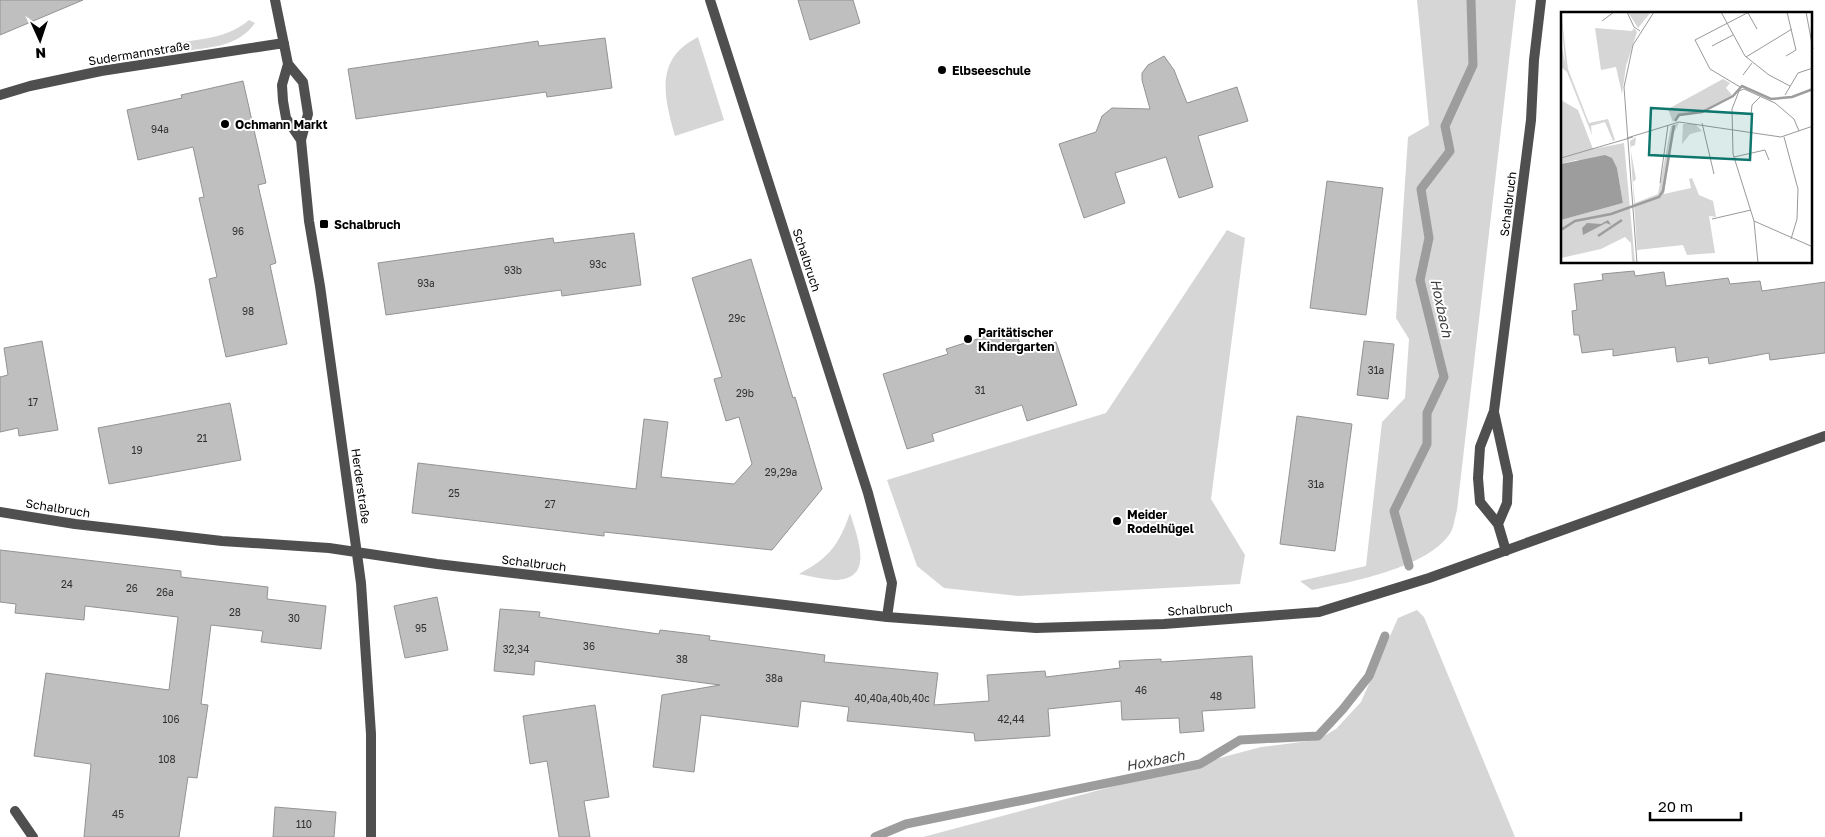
<svg xmlns="http://www.w3.org/2000/svg" width="1825" height="837" font-family="'Golos Text',sans-serif">
<style>
.green{fill:#d6d6d6}
.lines{fill:none;stroke-linecap:round;stroke-linejoin:round}
.stream{stroke:#9d9d9d;stroke-width:9}
.building{fill:#bfbfbf;stroke:#939393}
.minor{stroke:#4f4f4f;stroke-width:10}
.poi-dot{fill:#000;stroke:#fff;stroke-width:2}
.labels{text-anchor:middle;dominant-baseline:central;stroke-width:4;stroke-linejoin:round;paint-order:stroke}
.number-label{font-size:10px;fill:#303030}
.street-label{font-size:12px;fill:#000;stroke:#fff}
.poi-label{font-size:12px;font-weight:bold;fill:#000;stroke:#fff;text-anchor:start}
.water-label{font-size:14px;font-style:italic;fill:#3e3e3e;stroke:#fff}
.inset-river{fill:none;stroke:#9d9d9d;stroke-width:2.5}
.inset-road{fill:none;stroke:#999;stroke-width:1}
.view{fill:#0f766e;fill-opacity:0.15;stroke:#0f766e;stroke-width:2.5}
.inset-edge{fill:none;stroke:#000;stroke-width:2.5}
</style>
<rect width="100%" height="100%" fill="#fff"/>
<path class="green" d="M1417,0H1516L1457,510C1455,517 1454,526 1451,532C1429,568 1350,582 1312,590L1300,581L1366,566L1382,422L1405,398L1409,339L1396,318L1408,137L1429,125Z
M249,20L255,23C239,46 212,47 186,51L175,43C202,39 228,38 249,20Z
M698,37L724,120L675,136C664,97 654,59 698,37Z
M1227,230L1245,238L1211,499L1245,555L1240,584L1018,596L944,588L917,566L887,480L1106,413Z
M850,513C857,537 876,580 834,580C822,579 810,576 799,574C829,558 839,545 850,513Z
M1417,610L1424,617L1515,837H923L1261,747L1317,740L1336,729L1361,702L1398,618Z"/>
<g class="lines">
<path class="stream" d="M1409,566L1394,511L1427,444V413L1444,377L1420,280L1429,238L1421,189L1450,151L1445,126L1473,65L1471,0
M875,837L906,824L1200,764L1240,740L1318,736L1343,709L1369,676L1385,636"/>
</g>
<path class="building" d="M0,0H83L0,35Z
M798,0H853L860,23L810,40Z
M605,38L612,88L547,97L546,92L356,119L348,69L538,41L539,46Z
M1164,56L1174,70L1187,103L1237,87L1248,121L1198,136L1213,187L1179,198L1166,157L1115,173L1125,203L1084,218L1059,144L1096,132L1102,116L1112,108L1150,109L1142,80V73L1148,65Z
M243,81L266,183L258,185L276,263L270,265L287,344L226,357L209,279L217,277L199,198L204,197L193,147L138,160L127,110L182,98L181,95Z
M1327,181L1383,188L1366,315L1310,308Z
M634,233L641,285L562,296L561,290L386,315L378,263L553,238L554,243Z
M751,259L793,398L795,397L822,489L772,550L604,532V536L412,513L418,463L636,489L644,419L668,422L661,477L734,484L752,464L739,417L726,421L714,379L722,377L692,278Z
M1634,271L1635,276L1664,272L1666,286L1728,278L1730,284L1760,281L1762,291L1825,282V353L1770,360L1769,353L1709,364L1708,357L1677,362L1675,347L1613,356V349L1582,353L1579,335H1574L1572,311L1577,310L1574,284L1603,280L1602,274Z
M1015,327L1021,348L1024,347L1026,352L1056,342L1077,405L1027,421L1022,405L932,434L934,441L907,449L883,374L948,354L946,349Z
M42,341L58,430L19,436L18,428L0,432V377L8,375L4,348Z
M1364,341L1394,344L1388,399L1357,395Z
M230,403L241,460L109,484L98,428Z
M1297,416L1352,424L1335,551L1280,544Z
M0,550L181,571V577L268,587L267,599L326,606L321,649L261,642L263,631L211,625L201,704L208,705L197,778L188,777L179,837H84L91,764L34,756L46,673L169,690L178,617L85,606L84,620L15,613L16,604L0,602Z
M437,597L448,650L405,658L394,606Z
M500,609L540,612L539,617L659,634L660,630L710,636L709,640L825,655L824,662L938,673L934,705L989,701L987,675L1045,671L1046,677L1120,668L1119,661L1161,659V662L1252,656L1255,708L1202,711L1204,731L1180,733L1179,718L1122,720L1121,701L1048,709L1050,736L975,741L974,733L847,721L849,707L801,701L798,727L701,715L694,772L653,767L662,695L720,685L535,661L534,675L494,671Z
M595,705L609,797L584,801L590,837H559L547,761L530,764L523,716Z
M275,807L336,812L334,837H273Z"/>
<g class="lines">
<path class="minor" d="M275,0L288,64L282,85L283,101L286,118L301,140
M710,0L868,493L892,583L887,617
M288,64L303,82L308,114L301,140L309,221L320,286L361,583L371,734V837
M0,95L30,86L101,71L284,43
M1494,412L1508,476L1507,503L1498,524
M0,512L75,524L222,541L329,548L437,564L887,617L1036,628L1164,624L1319,612L1429,578L1825,436
M1506,551L1498,524L1480,502L1478,478L1480,447L1494,411L1531,120L1534,60L1541,0
M15,811L33,837"/>
</g>
<g class="poi-dot">
<circle cx="942" cy="70" r="5"/>
<circle cx="225" cy="124" r="5"/>
<rect x="319" y="219" width="10" height="10" rx="2.5"/>
<circle cx="968" cy="339" r="5"/>
<circle cx="1117" cy="521" r="5"/>
</g>
<g class="labels">
<g class="number-label">
<text x="160" y="129">94a</text>
<text x="238" y="231">96</text>
<text x="598" y="264">93c</text>
<text x="513" y="270">93b</text>
<text x="426" y="283">93a</text>
<text x="248" y="311">98</text>
<text x="737" y="318">29c</text>
<text x="1376" y="370">31a</text>
<text x="980" y="390">31</text>
<text x="745" y="393">29b</text>
<text x="33" y="402">17</text>
<text x="202" y="438">21</text>
<text x="137" y="450">19</text>
<text x="781" y="472">29,29a</text>
<text x="1316" y="484">31a</text>
<text x="454" y="493">25</text>
<text x="550" y="504">27</text>
<text x="67" y="584">24</text>
<text x="132" y="588">26</text>
<text x="165" y="592">26a</text>
<text x="235" y="612">28</text>
<text x="294" y="618">30</text>
<text x="421" y="628">95</text>
<text x="589" y="646">36</text>
<text x="516" y="649">32,34</text>
<text x="682" y="659">38</text>
<text x="774" y="678">38a</text>
<text x="1141" y="690">46</text>
<text x="1216" y="696">48</text>
<text x="892" y="698">40,40a,40b,40c</text>
<text x="171" y="719">106</text>
<text x="1011" y="719">42,44</text>
<text x="167" y="759">108</text>
<text x="118" y="814">45</text>
<text x="304" y="824">110</text>
</g>
<g class="street-label">
<text transform="translate(139 53) rotate(-9)">Sudermannstraße</text>
<text transform="translate(1508 204) rotate(-83)">Schalbruch</text>
<text transform="translate(807 260) rotate(72)">Schalbruch</text>
<text transform="translate(361 486) rotate(82)">Herderstraße</text>
<text transform="translate(58 508) rotate(9)">Schalbruch</text>
<text transform="translate(534 563) rotate(7)">Schalbruch</text>
<text transform="translate(1200 609) rotate(-4)">Schalbruch</text>
</g>
<g class="poi-label">
<text x="952" y="70">Elbseeschule</text>
<text x="235" y="124">Ochmann Markt</text>
<text x="334" y="224">Schalbruch</text>
<text x="978" y="332">Paritätischer<tspan x="978" dy="14">Kindergarten</tspan></text>
<text x="1127" y="514">Meider<tspan x="1127" dy="14">Rodelhügel</tspan></text>
</g>
<g class="water-label">
<text transform="translate(1442 308) rotate(78)">Hoxbach</text>
<text transform="translate(1155 760) rotate(-11)">Hoxbach</text>
</g>
</g>
<g transform="translate(1561 12)">
<rect width="251" height="251" fill="#fff"/>
<path d="M0,0L7,57L28,111L47,107L54,128L52,129L44,110L30,114L31,123L6,60L0,55V30L4,51ZM67,0H90L77,16ZM34,16L71,19L73,16L76,20L65,54L61,82L55,55L40,58ZM162,67L169,71L165,76L171,83L141,99L118,103L112,110L107,97ZM0,88L17,98L32,137L63,131L74,251L71,249L70,231L64,225L40,237L0,246V208L62,191L56,156L15,148L0,152ZM118,111L112,122L103,182L130,176L128,167L131,166L138,183L152,189L155,205L148,204L154,241L126,243L122,233L76,238L69,129L75,125L74,133L69,135L75,167L72,170L74,191L97,182L110,114ZM122,112H134L141,119L129,122L121,132Z" fill="#d6d6d6"/>
<path d="M44,143L51,146L56,156L62,191L0,208V152ZM47,208L50,213L45,211L22,223L21,216L26,211L40,212Z" fill="#9d9d9d"/>
<path class="inset-river" d="M114,109L118,103L141,100L172,84L181,74L210,87L231,85L252,77M0,218L14,209L50,202L98,185L102,179L113,113M37,224L61,208"/>
<path class="inset-road" d="M66,0L73,15L79,19M160,0L184,44L208,63L229,74M245,0L252,37M187,1L196,17M41,9L53,0M151,34L172,23M225,44L235,38L226,0M185,45L231,17M182,63L191,51M179,75L149,57L134,28L188,0M224,83L237,61L252,56M190,103L191,93L199,85M141,111L153,162M223,125L237,177L236,207L230,227M66,126L118,110L220,125L252,114M173,145L204,138L208,148M0,146L72,125M99,171L107,113M151,207L190,198M193,209L252,235M76,251L63,75L72,33L93,0M197,251L193,209L172,142L171,97L178,79L183,77L214,91L233,107L238,119"/>
<path class="view" d="M90,96L191,102L189,148L88,143Z"/>
<rect width="251" height="251" class="inset-edge"/>
</g>
<g transform="translate(40 40) rotate(177)" stroke="#ffffff" stroke-width="4" paint-order="stroke">
<path d="M0-4L9 19L0 12L-9 19Z" fill="#000000"/>
<text y="-8" font-size="14" font-weight="bold" text-anchor="middle" fill="#000000">N</text>
</g>
<path d="M1650 812v8h91v-8" fill="none" stroke="#000000" stroke-width="2.5"/>
<text x="1658" y="812" font-size="15" fill="#000000" stroke="#ffffff" stroke-width="4" paint-order="stroke">20 m</text>
</svg>
